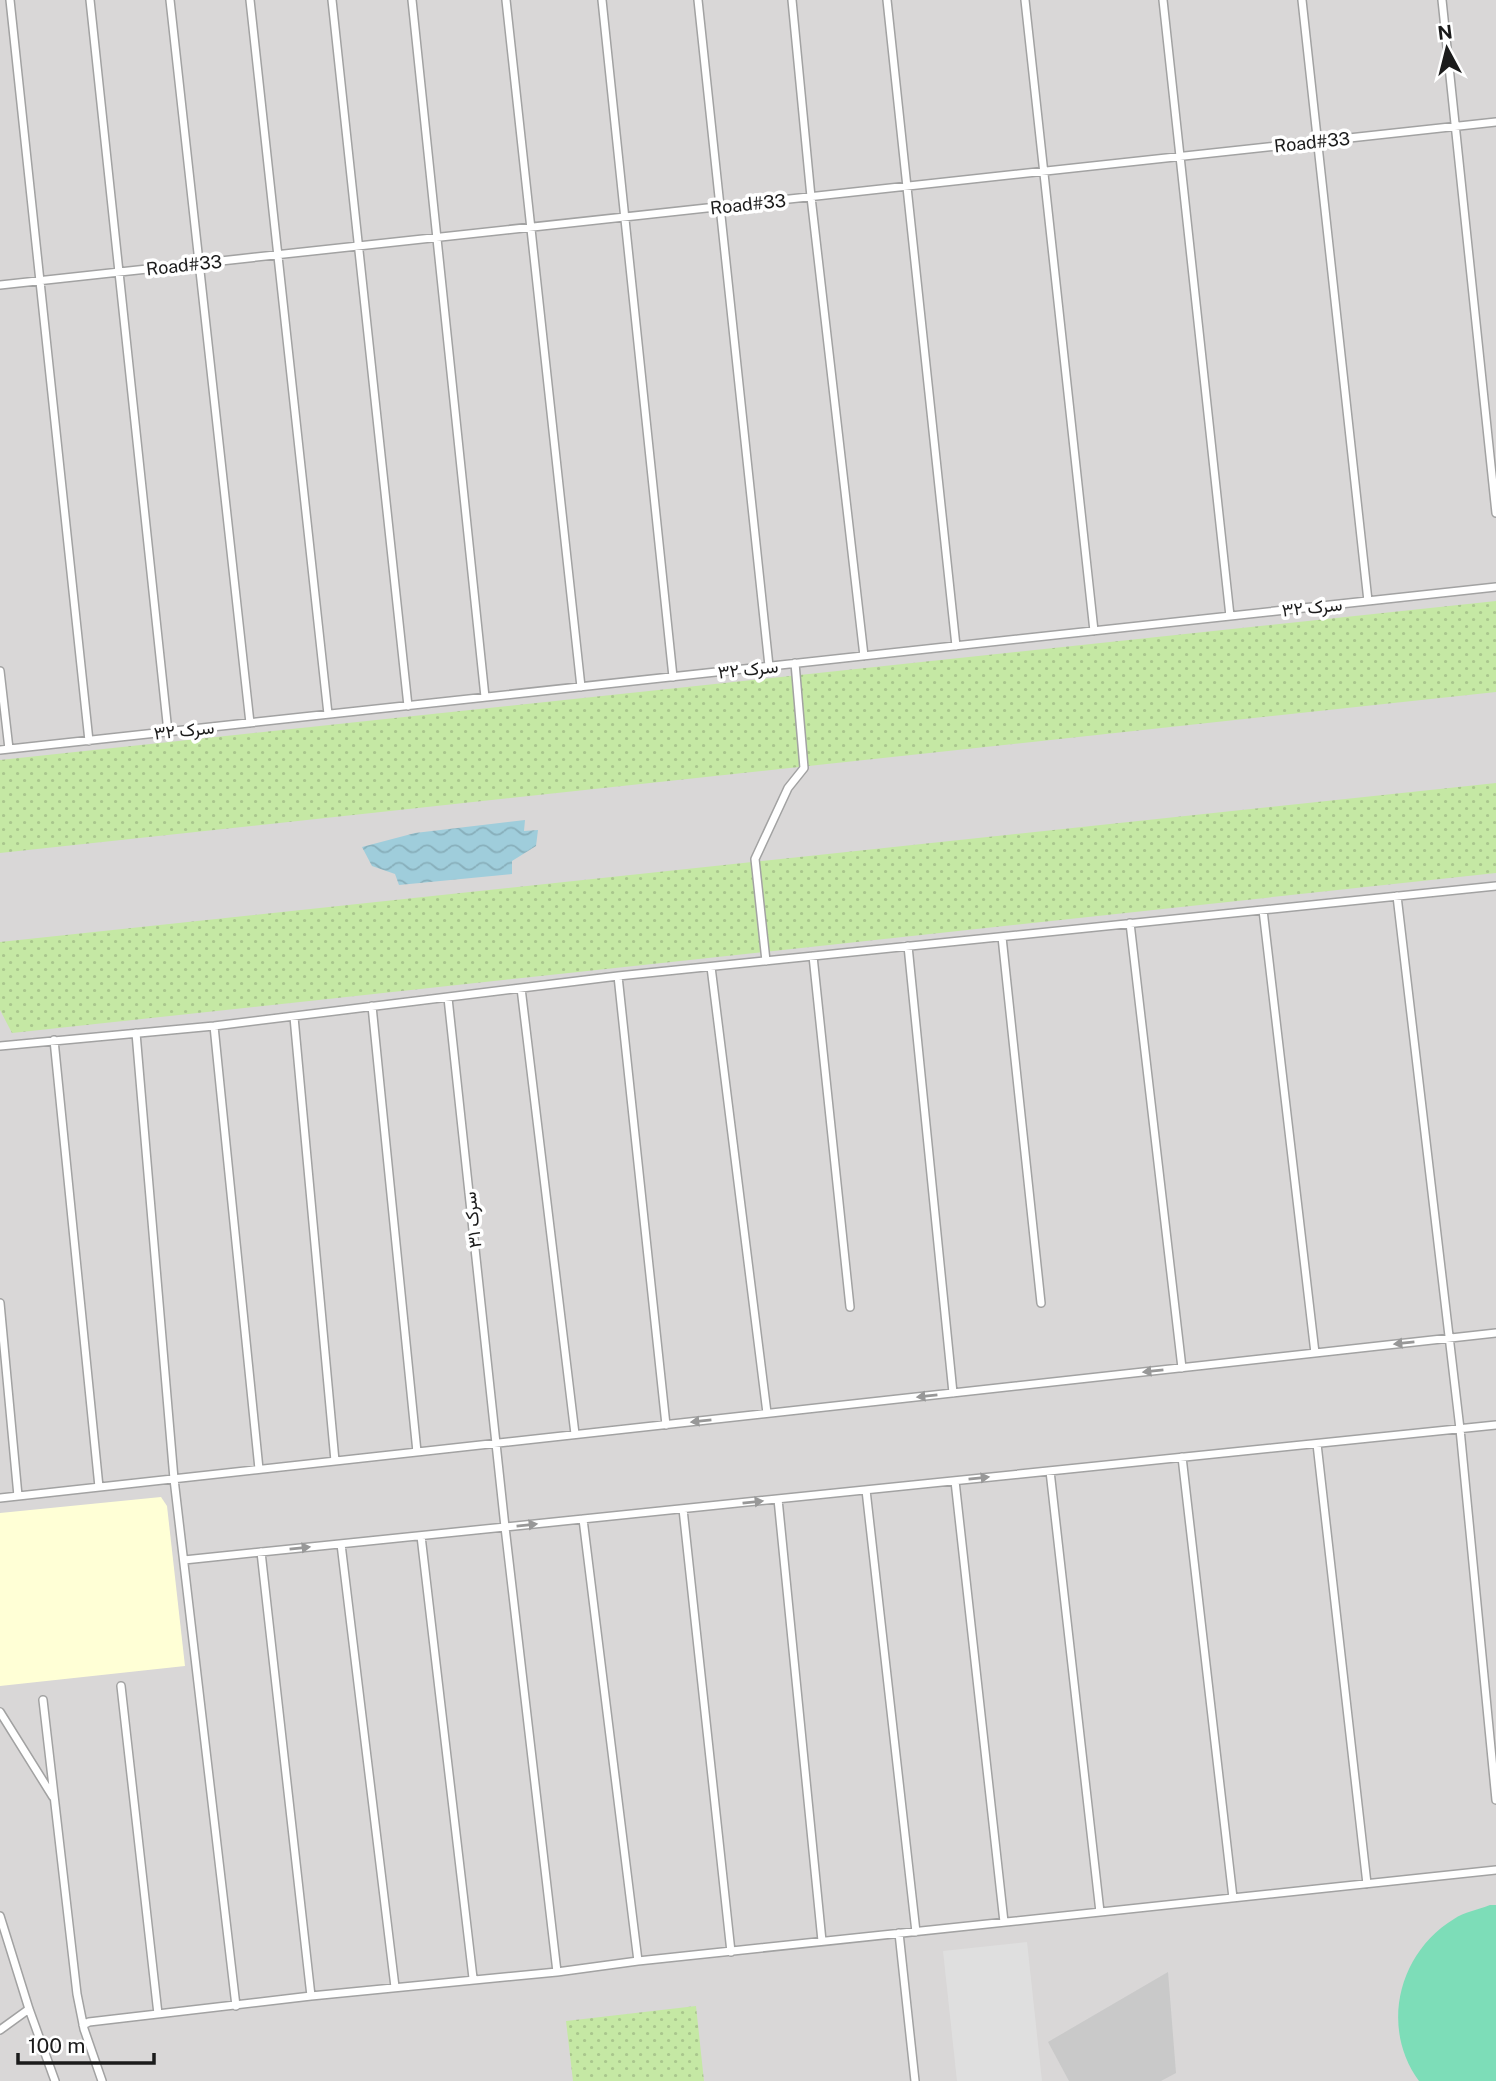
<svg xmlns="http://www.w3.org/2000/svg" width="1496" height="2081" font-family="'Public Sans',Vazirmatn,sans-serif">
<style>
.residential{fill:#d9d7d7}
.education{fill:#ffffd6}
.religious{fill:#c9c9c9}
.garden{fill:url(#garden-dots)}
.pitch{fill:#7dddb8}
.parking{fill:#dfdfdf}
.water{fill:url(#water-waves)}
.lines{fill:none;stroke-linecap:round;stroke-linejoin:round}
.minor-casing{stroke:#a2a2a2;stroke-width:10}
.minor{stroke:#fff;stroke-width:7}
.oneway{fill:#989898}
.labels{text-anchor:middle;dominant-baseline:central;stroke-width:7;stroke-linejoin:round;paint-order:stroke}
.street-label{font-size:18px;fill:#1b1b1b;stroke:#fff}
</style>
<defs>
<pattern id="garden-dots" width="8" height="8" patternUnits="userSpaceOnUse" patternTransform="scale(1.75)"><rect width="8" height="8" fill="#c5e8a4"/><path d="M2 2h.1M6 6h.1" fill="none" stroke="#a9c68d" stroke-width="1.8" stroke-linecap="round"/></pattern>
<pattern id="water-waves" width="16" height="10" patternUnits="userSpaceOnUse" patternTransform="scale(1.75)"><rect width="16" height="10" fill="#9fcddb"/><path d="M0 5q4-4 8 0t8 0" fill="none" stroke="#88afbb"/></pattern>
</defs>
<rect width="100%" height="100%" fill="#ece8e0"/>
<path class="residential" d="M0,0H1496V2081H0Z"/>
<path class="education" d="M161,1497L167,1506L185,1666L0,1686V1513Z"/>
<path class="religious" d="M1168,1972L1176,2073L1161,2081H1069L1048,2042Z"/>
<path class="garden" d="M1496,601V692L0,853V760Z
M1496,783V873L12,1033L0,1010V942Z
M696,2006L704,2081H573L566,2021Z"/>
<path class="pitch" d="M1490,1905H1496V2081H1419C1380,2028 1398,1953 1454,1919C1464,1912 1478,1910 1490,1905Z"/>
<path class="parking" d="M1027,1942L1042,2081H957L943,1951Z"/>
<path class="water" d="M525,820L524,831L538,830L536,846L512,861V874L399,885L395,874L372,866L362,847L415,833Z"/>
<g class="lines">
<defs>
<path id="minor" d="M10,0L89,741
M90,0L168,732
M170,0L250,723
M250,0L328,714
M332,0L408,706
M412,0L485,697
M506,0L581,687
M602,0L673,677
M698,0L769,666
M792,0L811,197L864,656
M887,0L956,646
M1025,0L1094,631
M1163,0L1230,616
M1302,0L1368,601
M1442,0L1496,513
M0,285L1496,122
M0,671L9,749
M0,750L1496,587
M1397,896L1460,1429L1496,1800
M1263,910L1315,1353
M1130,923L1182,1368
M1002,937L1041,1303
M908,946L953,1393
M813,956L850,1307
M766,961L755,859L788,788L804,768L795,663
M711,967L767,1413
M618,976L666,1425
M521,988L575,1434
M448,998L505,1527L557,1972
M372,1006L417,1452
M294,1017L335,1461
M214,1026L259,1469
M136,1033L174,1479L236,2006
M54,1040L99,1487
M0,1046L214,1026L618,976L1496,886
M0,1303L18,1496
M1317,1444L1367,1884
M1182,1457L1233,1898
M1050,1471L1100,1912
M955,1481L1004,1922
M866,1490L916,1932
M0,1498L1496,1333
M778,1499L822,1941
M683,1509L731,1952
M583,1519L638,1961
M421,1536L473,1978
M341,1544L395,1987
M261,1552L311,1996
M184,1560L1496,1425
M121,1686L158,2014
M43,1700L77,1994L84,2029L102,2081
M0,1712L53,1797
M0,1916L29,2009L55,2081
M899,1933L915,2081
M83,2025L89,2022L311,1996L557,1972L638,1961L1496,1870
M0,2030L29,2009"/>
</defs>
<use href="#minor" class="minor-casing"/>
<use href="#minor" class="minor"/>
</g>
<defs><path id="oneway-solid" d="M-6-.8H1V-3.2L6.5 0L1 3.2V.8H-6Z" transform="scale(1.75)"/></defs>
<g class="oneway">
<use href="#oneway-solid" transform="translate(1404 1343) rotate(174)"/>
<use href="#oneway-solid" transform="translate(1153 1371) rotate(174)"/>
<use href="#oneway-solid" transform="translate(927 1396) rotate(174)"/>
<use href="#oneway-solid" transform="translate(701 1421) rotate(174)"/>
<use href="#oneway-solid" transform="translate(979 1478) rotate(-6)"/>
<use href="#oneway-solid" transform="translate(753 1502) rotate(-6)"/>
<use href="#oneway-solid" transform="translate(527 1525) rotate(-6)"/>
<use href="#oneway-solid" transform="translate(300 1548) rotate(-6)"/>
</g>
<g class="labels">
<g class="street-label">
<text transform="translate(1312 142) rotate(-6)">Road#33</text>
<text transform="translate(748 204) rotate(-6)">Road#33</text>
<text transform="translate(184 265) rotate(-6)">Road#33</text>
<text transform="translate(1312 607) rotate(-6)">سرک ۳۲</text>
<text transform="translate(748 669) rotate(-6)">سرک ۳۲</text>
<text transform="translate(184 730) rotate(-6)">سرک ۳۲</text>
<text transform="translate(472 1220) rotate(-96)">سرک ۳۱</text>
</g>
</g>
<g transform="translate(1447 49) rotate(353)" stroke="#ffffff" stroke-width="5" paint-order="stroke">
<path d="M0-5L12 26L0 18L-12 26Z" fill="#1b1b1b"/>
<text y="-10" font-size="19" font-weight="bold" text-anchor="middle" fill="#1b1b1b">N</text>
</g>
<path d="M18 2053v10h136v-10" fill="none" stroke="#1b1b1b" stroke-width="3.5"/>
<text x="28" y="2053" font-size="21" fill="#1b1b1b" stroke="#ffffff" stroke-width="5" paint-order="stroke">100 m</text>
</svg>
